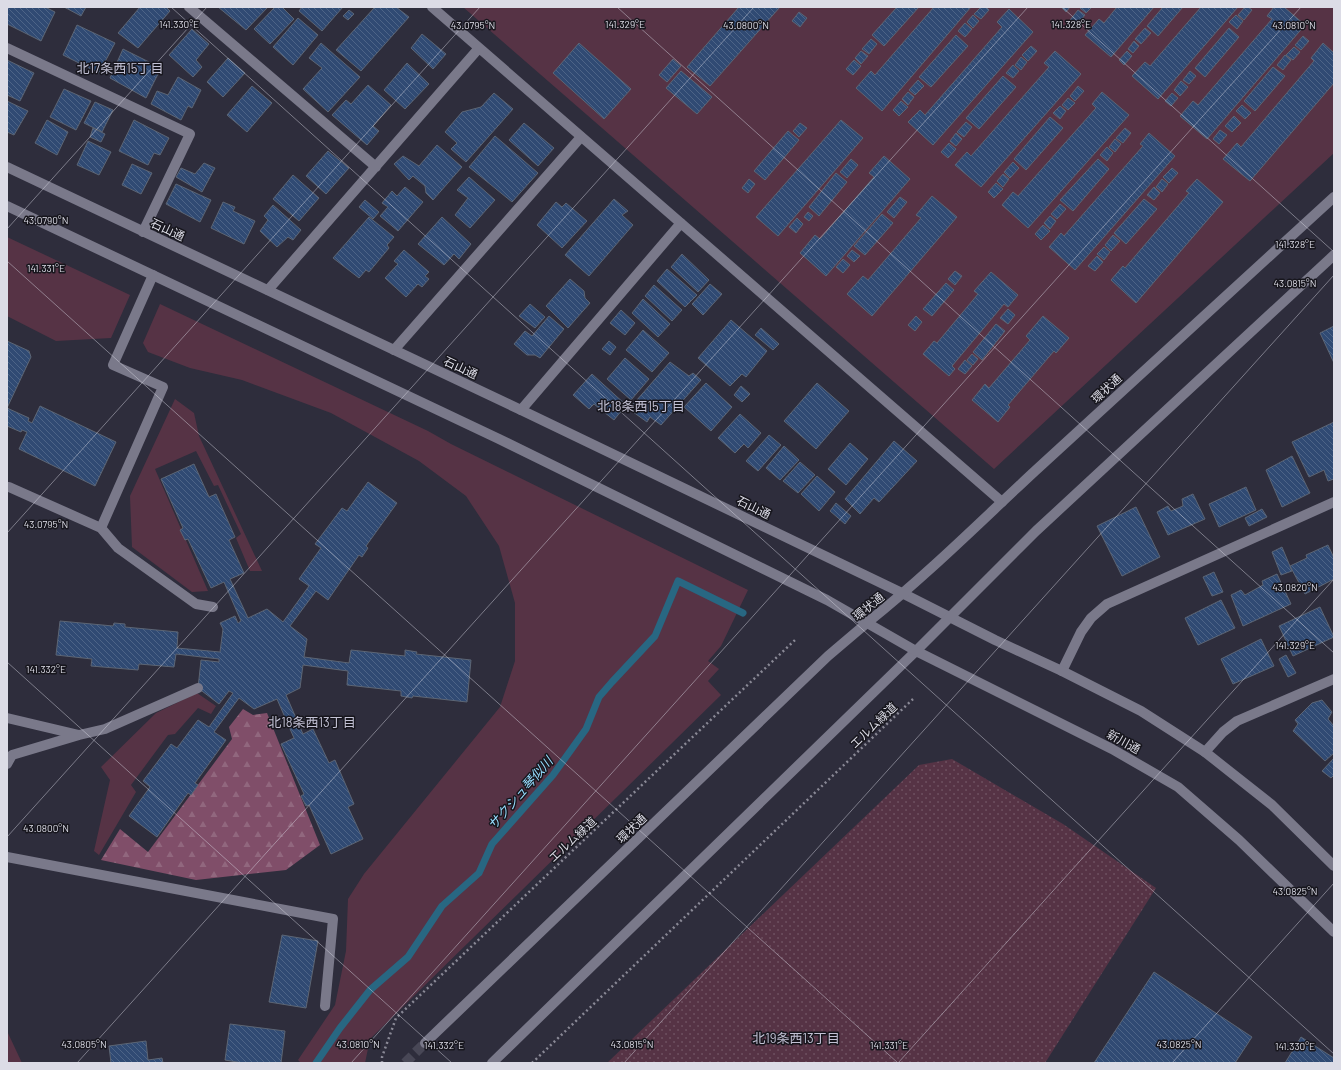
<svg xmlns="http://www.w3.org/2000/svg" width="1341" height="1070" font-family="Barlow,'Noto Sans JP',sans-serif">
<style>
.grass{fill:#563345}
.forest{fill:url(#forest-firs)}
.park{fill:url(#park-dots)}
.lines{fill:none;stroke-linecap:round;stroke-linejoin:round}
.stream{stroke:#286782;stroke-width:7}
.building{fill:url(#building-back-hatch);stroke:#5c6574}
.tertiary-tunnel{stroke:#484756;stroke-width:10;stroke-dasharray:10 5;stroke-linecap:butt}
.path{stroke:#8a8996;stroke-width:2.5;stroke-dasharray:2 3;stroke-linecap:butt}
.service{stroke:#7a798a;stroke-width:10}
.minor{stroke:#7a798a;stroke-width:10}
.tertiary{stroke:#7a798a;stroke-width:10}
.secondary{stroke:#7a798a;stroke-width:10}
.ticks{fill:none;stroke:#dcdce6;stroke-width:1;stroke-opacity:0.45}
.labels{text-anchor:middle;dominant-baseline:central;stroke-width:3;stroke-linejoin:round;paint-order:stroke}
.street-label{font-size:12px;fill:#dcdce6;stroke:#17161d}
.neighbourhood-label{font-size:13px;fill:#c2c1d4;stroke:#17161d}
.water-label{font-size:13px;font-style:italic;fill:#96ddff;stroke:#17161d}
.ticks-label{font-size:10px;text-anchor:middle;fill:#dcdce6;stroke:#17161d;stroke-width:3;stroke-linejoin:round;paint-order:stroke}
</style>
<defs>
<pattern id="forest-firs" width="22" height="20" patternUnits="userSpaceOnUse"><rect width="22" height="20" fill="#804e69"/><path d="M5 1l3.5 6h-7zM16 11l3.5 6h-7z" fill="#91677e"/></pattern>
<pattern id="park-dots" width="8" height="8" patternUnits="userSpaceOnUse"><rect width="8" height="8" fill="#563345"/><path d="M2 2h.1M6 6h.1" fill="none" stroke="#6e5060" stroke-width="1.8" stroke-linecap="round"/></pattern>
<pattern id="building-back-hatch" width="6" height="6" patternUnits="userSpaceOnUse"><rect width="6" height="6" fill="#304a73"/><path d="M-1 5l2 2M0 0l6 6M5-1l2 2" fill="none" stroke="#4d6487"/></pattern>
</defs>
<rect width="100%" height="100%" fill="#2e2d3c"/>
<path class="grass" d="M463,7H1334V153L994,469Z
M7,237L130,295L111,338L56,341L7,316Z
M160,304L428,431L451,444L748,590L721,646L708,661L719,669L708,681L721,695L370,1039L365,1063H301L298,1060L335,1005L346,951L348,899L364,874L500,707L515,661V603L499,546L466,496L419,461L331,413L242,380L190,368L148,352L143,343Z
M175,399L194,413L199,436L262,571H250L236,538L241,534L218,485L214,486L196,451L155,469L208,591L192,592L132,547L130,496Z
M197,693L216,706L211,714L198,708L175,734L168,735L131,785L136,792L99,855L94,851L110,780L101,767L156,713Z
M7,1031L22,1063H7Z"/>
<path class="forest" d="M243,709L253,715L267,713L320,845L286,870L196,880L101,860L120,829L148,852L232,739L229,727Z"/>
<path class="park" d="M952,759L1063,824L1156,888L1045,1063H607L919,765Z"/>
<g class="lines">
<path class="stream" d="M316,1063L340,1028L370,990L408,957L442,906L479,873L492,844L553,775L586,729L599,697L612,682L655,636L678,581L743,613"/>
</g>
<path class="building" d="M8,7H45L55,12L41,41L7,24V10Z
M64,7H86L81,16Z
M140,7H166L170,11L138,48L118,33Z
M218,7H268L246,30Z
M275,7H282L294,19L270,44L254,29Z
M302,7H343L322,31L299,11Z
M375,7H396L409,17L361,71L336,50Z
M739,7H780L710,86L687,67Z
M897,7H919L884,46L872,35Z
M934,7H971L882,111L856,88L871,71L875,75Z
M981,7H986L989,10L981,19L974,14Z
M1061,7H1070L1066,12Z
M1081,7H1092L1086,13L1080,8Z
M1117,7H1154L1111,57L1085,35L1099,19L1104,23Z
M1163,7H1183L1158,36L1147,26Z
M1201,7H1238L1158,99L1132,76L1145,62L1150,66Z
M1245,7H1248L1252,10L1244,20L1238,15Z
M1274,7H1284L1305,25L1207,139L1180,116L1193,101L1198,105L1272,19L1267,16Z
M1009,9L1033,32L933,145L908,122L920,110L925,115L1002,27L997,22Z
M349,10L354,14L348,20L343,16Z
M1078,10L1085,15L1076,26L1070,20Z
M799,12L807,18L800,27L792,21Z
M973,15L979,21L973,28L967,22Z
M1236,15L1243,21L1237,29L1229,22Z
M298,18L318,35L293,65L273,47Z
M965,23L972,29L965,37L958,31Z
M77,25L115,43L99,73L63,55Z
M1145,28L1151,33L1141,44L1135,39Z
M1229,28L1239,37L1205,77L1195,68Z
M192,29L209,44L196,60L202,67L193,77L169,55Z
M422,34L446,54L433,69L411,48Z
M956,35L968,46L931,87L919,77Z
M1303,36L1309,41L1301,50L1295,45Z
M871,39L877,44L869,54L862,49Z
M1134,41L1139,46L1133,53L1128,49Z
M321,43L360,77L328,112L303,89L322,68L309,58Z
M579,43L631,89L604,119L553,73Z
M1323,43L1334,53V83L1250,181L1223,159L1237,143L1241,147L1314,61L1311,58Z
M1031,46L1037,51L1028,61L1022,55Z
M1294,47L1300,52L1293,60L1286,55Z
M123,49L161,68L146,98L110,78Z
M861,51L868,56L861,64L855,58Z
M1055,51L1081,74L981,187L955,165L967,152L971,156L1049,67L1044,63Z
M1127,51L1132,56L1124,65L1119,60Z
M1285,55L1291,60L1283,70L1277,65Z
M1021,57L1027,62L1021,70L1015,65Z
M228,58L245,73L223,97L207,82Z
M673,59L681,66L667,82L659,75Z
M7,60L34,73L20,101L7,95Z
M854,60L861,66L853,75L846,69Z
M407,63L429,84L405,109L384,90Z
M1013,65L1019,71L1013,78L1006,73Z
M1273,67L1285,76L1255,111L1244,101Z
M681,71L712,97L697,114L666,88Z
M1190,71L1196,76L1189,84L1183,80Z
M1003,76L1016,87L979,129L966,118Z
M178,77L201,90L192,108L188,106L181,120L151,104L157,91L168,95Z
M918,80L924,86L915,95L909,90Z
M1181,81L1188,87L1180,96L1174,90Z
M368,85L391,105L373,126L379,131L367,145L332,115L346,100L351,104Z
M252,86L272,103L247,132L227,115Z
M1078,86L1084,91L1075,101L1070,96Z
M64,89L91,101L76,130L50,117Z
M908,92L914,97L908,105L902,99Z
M1102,92L1129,115L1028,228L1002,205L1013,192L1018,196L1096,108L1092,104Z
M494,93L513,109L466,162L451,149L457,143L445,132L462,112L481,107Z
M1172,93L1178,98L1171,106L1165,101Z
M1068,98L1075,103L1068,110L1062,105Z
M7,101L28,111L14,135L7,132Z
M901,101L908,107L899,116L893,110Z
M95,102L113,110L102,132L84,123Z
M1242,105L1251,113L1245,119L1236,111Z
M1060,106L1066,111L1060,119L1053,113Z
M1234,116L1241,123L1232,132L1225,126Z
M1050,117L1063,128L1026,170L1014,159Z
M47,120L68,132L57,155L35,143Z
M134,120L169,138L160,155L154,153L148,165L119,151Z
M841,120L863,138L778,236L756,217Z
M966,122L972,127L964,137L957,132Z
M524,123L554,148L538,166L509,140Z
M800,123L807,128L799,137L793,131Z
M93,128L105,134L101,142L90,137Z
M1125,128L1131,133L1123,143L1116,138Z
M1220,130L1227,135L1219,144L1213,139Z
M788,131L799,140L765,180L754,171Z
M956,133L962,139L956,146L950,141Z
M1149,133L1175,156L1075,270L1049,247L1061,233L1064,236L1143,146L1140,144Z
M495,136L538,173L512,202L469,167Z
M1115,139L1121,144L1115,152L1109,147Z
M88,141L111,152L99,175L77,165Z
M949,143L956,149L948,158L941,152Z
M437,145L462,167L433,200L426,193L425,186L413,176L409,180L394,164L403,156L419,166Z
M1107,147L1113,153L1107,161L1100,155Z
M328,151L349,168L326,194L306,176Z
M884,156L910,179L826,276L800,253L815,235L820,239L874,177L869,173Z
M851,159L858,165L847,178L840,172Z
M1098,159L1109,169L1073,211L1060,200Z
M1013,162L1019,168L1010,178L1004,172Z
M204,163L215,168L202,192L176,177L181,168L195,174Z
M132,164L152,173L141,194L122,185Z
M1172,168L1178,173L1169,183L1163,177Z
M836,173L847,182L819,216L809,207Z
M1003,174L1009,179L1003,187L997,181Z
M293,175L319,198L299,221L273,199Z
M469,177L495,200L470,228L455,215L468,198L457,190Z
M749,179L755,184L748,193L742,188Z
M1162,179L1168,184L1162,192L1156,187Z
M1197,179L1223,202L1136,303L1111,280L1123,266L1125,268L1189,193L1186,191Z
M996,183L1003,189L994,198L988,192Z
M176,184L211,200L200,222L166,204Z
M405,187L423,202L398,231L380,216L388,207L382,203L392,191L397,196Z
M1154,187L1160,193L1154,200L1147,195Z
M932,196L957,217L872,316L847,294L863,276L868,280L921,218L916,215Z
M900,197L907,202L894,218L887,212Z
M614,199L628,211L622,215L633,225L589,276L565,255Z
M1144,199L1157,209L1126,244L1114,233Z
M365,200L379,212L373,219L359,207Z
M223,202L235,207L233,211L255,221L244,244L211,228Z
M556,202L562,207L566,203L587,221L562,248L537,225Z
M1060,204L1066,209L1057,219L1051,214Z
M273,205L301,230L293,240L288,237L277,247L260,231L268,220L264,216Z
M808,212L813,216L809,221L804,217Z
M882,214L893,223L865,255L854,246Z
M1050,216L1056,221L1050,229L1044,223Z
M369,217L394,237L387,245L389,248L369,272L366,270L359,278L333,258Z
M442,217L471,244L459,259L454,254L444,265L418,244Z
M797,218L803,224L796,233L789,227Z
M1043,225L1050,231L1041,240L1035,234Z
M1113,235L1120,241L1111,251L1105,245Z
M1104,247L1110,252L1104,260L1097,254Z
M404,250L429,272L425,276L429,279L422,287L418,284L406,297L385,278L398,264L394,261Z
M852,250L860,256L854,262L847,256Z
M682,254L709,280L698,292L671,267Z
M1097,256L1103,262L1095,271L1088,266Z
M843,259L850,265L843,273L836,267Z
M667,269L697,295L685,307L657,281Z
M955,271L962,276L955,285L948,279Z
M991,272L1018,295L1008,307L1004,304L952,366L955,369L949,376L923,354L934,341L937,343L978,294L974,291Z
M570,279L584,291L585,298L590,303L568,328L546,306Z
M946,283L954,290L932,316L923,309Z
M710,284L722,294L703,315L692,304Z
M654,285L682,310L672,321L645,296Z
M643,299L670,324L658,337L632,313Z
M530,304L545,317L535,328L519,316Z
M1008,309L1015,315L1008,324L1000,318Z
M621,310L635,323L625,335L610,323Z
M549,316L564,329L540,358L535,355H527L514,344L525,331L532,336Z
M916,316L922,322L915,331L908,325Z
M1043,316L1069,338L1056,353L1054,351L1008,405L1010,407L998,422L972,400L985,384L989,388L1030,340L1026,336Z
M731,320L767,351L746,377L742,374L730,386L698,358Z
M996,324L1005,331L982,360L973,352Z
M1334,326V363L1320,333Z
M761,328L779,344L773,350L755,335Z
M643,330L669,353L652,372L626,350Z
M7,341L29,351L31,357L7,408Z
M609,341L616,347L610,355L602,349Z
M972,354L978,359L973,365L967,360Z
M625,358L649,379L631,400L607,379Z
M965,360L972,366L965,374L958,369Z
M670,362L689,376L693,373L701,380L661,425L650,417L647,422L629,409Z
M592,374L626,405L614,420L594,404L589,409L573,395Z
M706,383L732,407L711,431L684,407Z
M817,383L849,411L816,449L784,421Z
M741,386L750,394L742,402L734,395Z
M40,406L116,442L95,486L19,449L27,432L22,430L21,432L7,426V408L29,418L28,421L32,423Z
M740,414L761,433L748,448L744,444L735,453L718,438Z
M1334,422V479L1328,481L1324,470L1309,477L1292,442Z
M769,435L781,445L758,471L746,461Z
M894,441L917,461L879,502L874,498L860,514L845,499Z
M850,443L868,459L846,485L828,469Z
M784,446L799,460L780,480L766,468Z
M1292,456L1310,493L1282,507L1266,470Z
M800,462L815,475L798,493L783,481Z
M194,464L209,497L216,494L235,537L229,540L244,573L230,579L248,618L267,609L283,622L309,586L299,579L321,548L315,544L342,508L347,511L368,482L397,503L366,546L368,548L362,557L359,555L328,600L316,591L290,626L307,639L304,657L349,663L351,650L405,656V650L417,652L416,654L471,660L467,702L413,696L412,698L401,696V691L347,685L348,671L303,665L300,688L286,695L303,734L313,729L329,763L335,760L354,804L348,807L363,839L331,854L309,805L306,806L301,796L304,794L281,744L294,738L277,699L254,709L239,698L214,732L226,740L195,783L198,785L191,795L188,793L157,837L129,816L150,787L143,781L171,744L177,748L198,720L209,727L233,693L229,691L219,704L198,688L201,660L219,662V659L176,654L174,667L139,664L138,670L91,666L92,659L56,655L60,621L113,626L114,623L125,624V627L178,632L177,648L220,652L223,629L220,623L235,616L238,623L241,621L224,582L211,588L188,539L185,540L180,530L183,528L161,479Z
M817,476L835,492L819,511L801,494Z
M1246,487L1256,510L1219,527L1209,504Z
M1193,494L1205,519L1168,535L1157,512L1168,506L1171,511L1183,506L1182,499Z
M836,503L851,516L845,524L830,511Z
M1136,507L1160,557L1122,576L1097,526Z
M1262,509L1267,517L1249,526L1245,518Z
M1328,545L1334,558V579L1305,594L1290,566L1307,558L1306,555Z
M1282,547L1292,571L1281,575L1272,552Z
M1214,572L1223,592L1212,596L1203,577Z
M1277,574L1291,604L1243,626L1231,595L1241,590L1245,595L1263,585L1262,581Z
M1221,600L1235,628L1198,645L1185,618Z
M1320,607L1334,637L1293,656L1279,626Z
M1261,639L1274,666L1233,684L1221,659Z
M1286,655L1296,673L1288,677L1279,659Z
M1322,700L1332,712L1328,719L1334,726V753L1325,761L1293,731L1298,724L1295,720L1312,703Z
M1334,758V775L1331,778L1322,771Z
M282,935L318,941L306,1008L269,1002Z
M1154,972L1252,1037L1235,1063H1094Z
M230,1024L285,1031L281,1063H243L225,1060Z
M1301,1037L1334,1058V1063H1285Z
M146,1041L148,1060L162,1058L163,1063H111L109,1046Z"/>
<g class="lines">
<path class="tertiary-tunnel" d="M405,1063L425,1043"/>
<path class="path" d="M382,1063V1057L396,1018L795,640
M532,1063L913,699"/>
<path class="service" d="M394,350L581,137
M7,487H9L101,528L163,387L113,365L153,275
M101,528L118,548L196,604L213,607
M7,718L79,735L105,729L198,688
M7,764L12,755L79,735
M7,857L333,919L325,1006"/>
<path class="minor" d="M189,7L376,167
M432,7L1002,502
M7,48L190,134L143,232
M268,290L479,48
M521,410L681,223
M1062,671L1081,632L1091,618L1107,604L1334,502
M1205,752L1223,732L1237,721L1334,679"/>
<path class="tertiary" d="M904,594L995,640L1062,671L1141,711L1205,752L1272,805L1334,866
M425,1043L828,656L868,622
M492,1063L916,651L1112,749L1178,787L1239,840L1334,932"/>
<path class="secondary" d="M7,167L521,410L904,594
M7,206L499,439L827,600L916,651L1036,531L1334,255
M868,622C927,575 980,522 1035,471C1135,380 1234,288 1334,197"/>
</g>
<path class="ticks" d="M171,7L1334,1054M617,7L1334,653M1062,7L1334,252M7,229L207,7M7,261L898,1063M7,533L480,7M7,662L452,1063M7,837L754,7M77,1063L1028,7M351,1063L1301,7M624,1063L1334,275M898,1063L1334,579M1172,1063L1334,883"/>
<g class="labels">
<g class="street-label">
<text transform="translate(168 229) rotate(25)">石山通</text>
<text transform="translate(461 367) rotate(25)">石山通</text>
<text transform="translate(1106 388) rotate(-43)">環状通</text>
<text transform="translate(754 507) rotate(26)">石山通</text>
<text transform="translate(868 606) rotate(-39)">環状通</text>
<text transform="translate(873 725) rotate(-44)">エルム緑道</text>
<text transform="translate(1124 741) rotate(29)">新川通</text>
<text transform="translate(631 828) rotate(-44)">環状通</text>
<text transform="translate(572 839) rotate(-43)">エルム緑道</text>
</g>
<g class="neighbourhood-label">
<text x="120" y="68">北17条西15丁目</text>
<text x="641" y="406">北18条西15丁目</text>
<text x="312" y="722">北18条西13丁目</text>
<text x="796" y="1038">北19条西13丁目</text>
</g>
<g class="water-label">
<text transform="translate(520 793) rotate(-49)">サクシュ琴似川</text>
</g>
</g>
<g class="ticks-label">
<text x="625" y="28">141.329°E</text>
<text x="1071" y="28">141.328°E</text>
<text x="179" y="28">141.330°E</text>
<text x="473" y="29">43.0795°N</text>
<text x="746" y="29">43.0800°N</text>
<text x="1294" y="29">43.0810°N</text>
<text x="46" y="224">43.0790°N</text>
<text x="1295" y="248">141.328°E</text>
<text x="46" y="272">141.331°E</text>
<text x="1295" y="287">43.0815°N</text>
<text x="46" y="528">43.0795°N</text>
<text x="1295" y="591">43.0820°N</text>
<text x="1295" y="649">141.329°E</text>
<text x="46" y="673">141.332°E</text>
<text x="46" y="832">43.0800°N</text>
<text x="1295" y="895">43.0825°N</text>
<text x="84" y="1048">43.0805°N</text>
<text x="358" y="1048">43.0810°N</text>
<text x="632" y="1048">43.0815°N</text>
<text x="1179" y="1048">43.0825°N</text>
<text x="444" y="1049">141.332°E</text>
<text x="889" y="1049">141.331°E</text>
<text x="1295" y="1050">141.330°E</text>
</g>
<rect width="1341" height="1070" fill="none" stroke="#dcdce6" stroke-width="16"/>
</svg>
